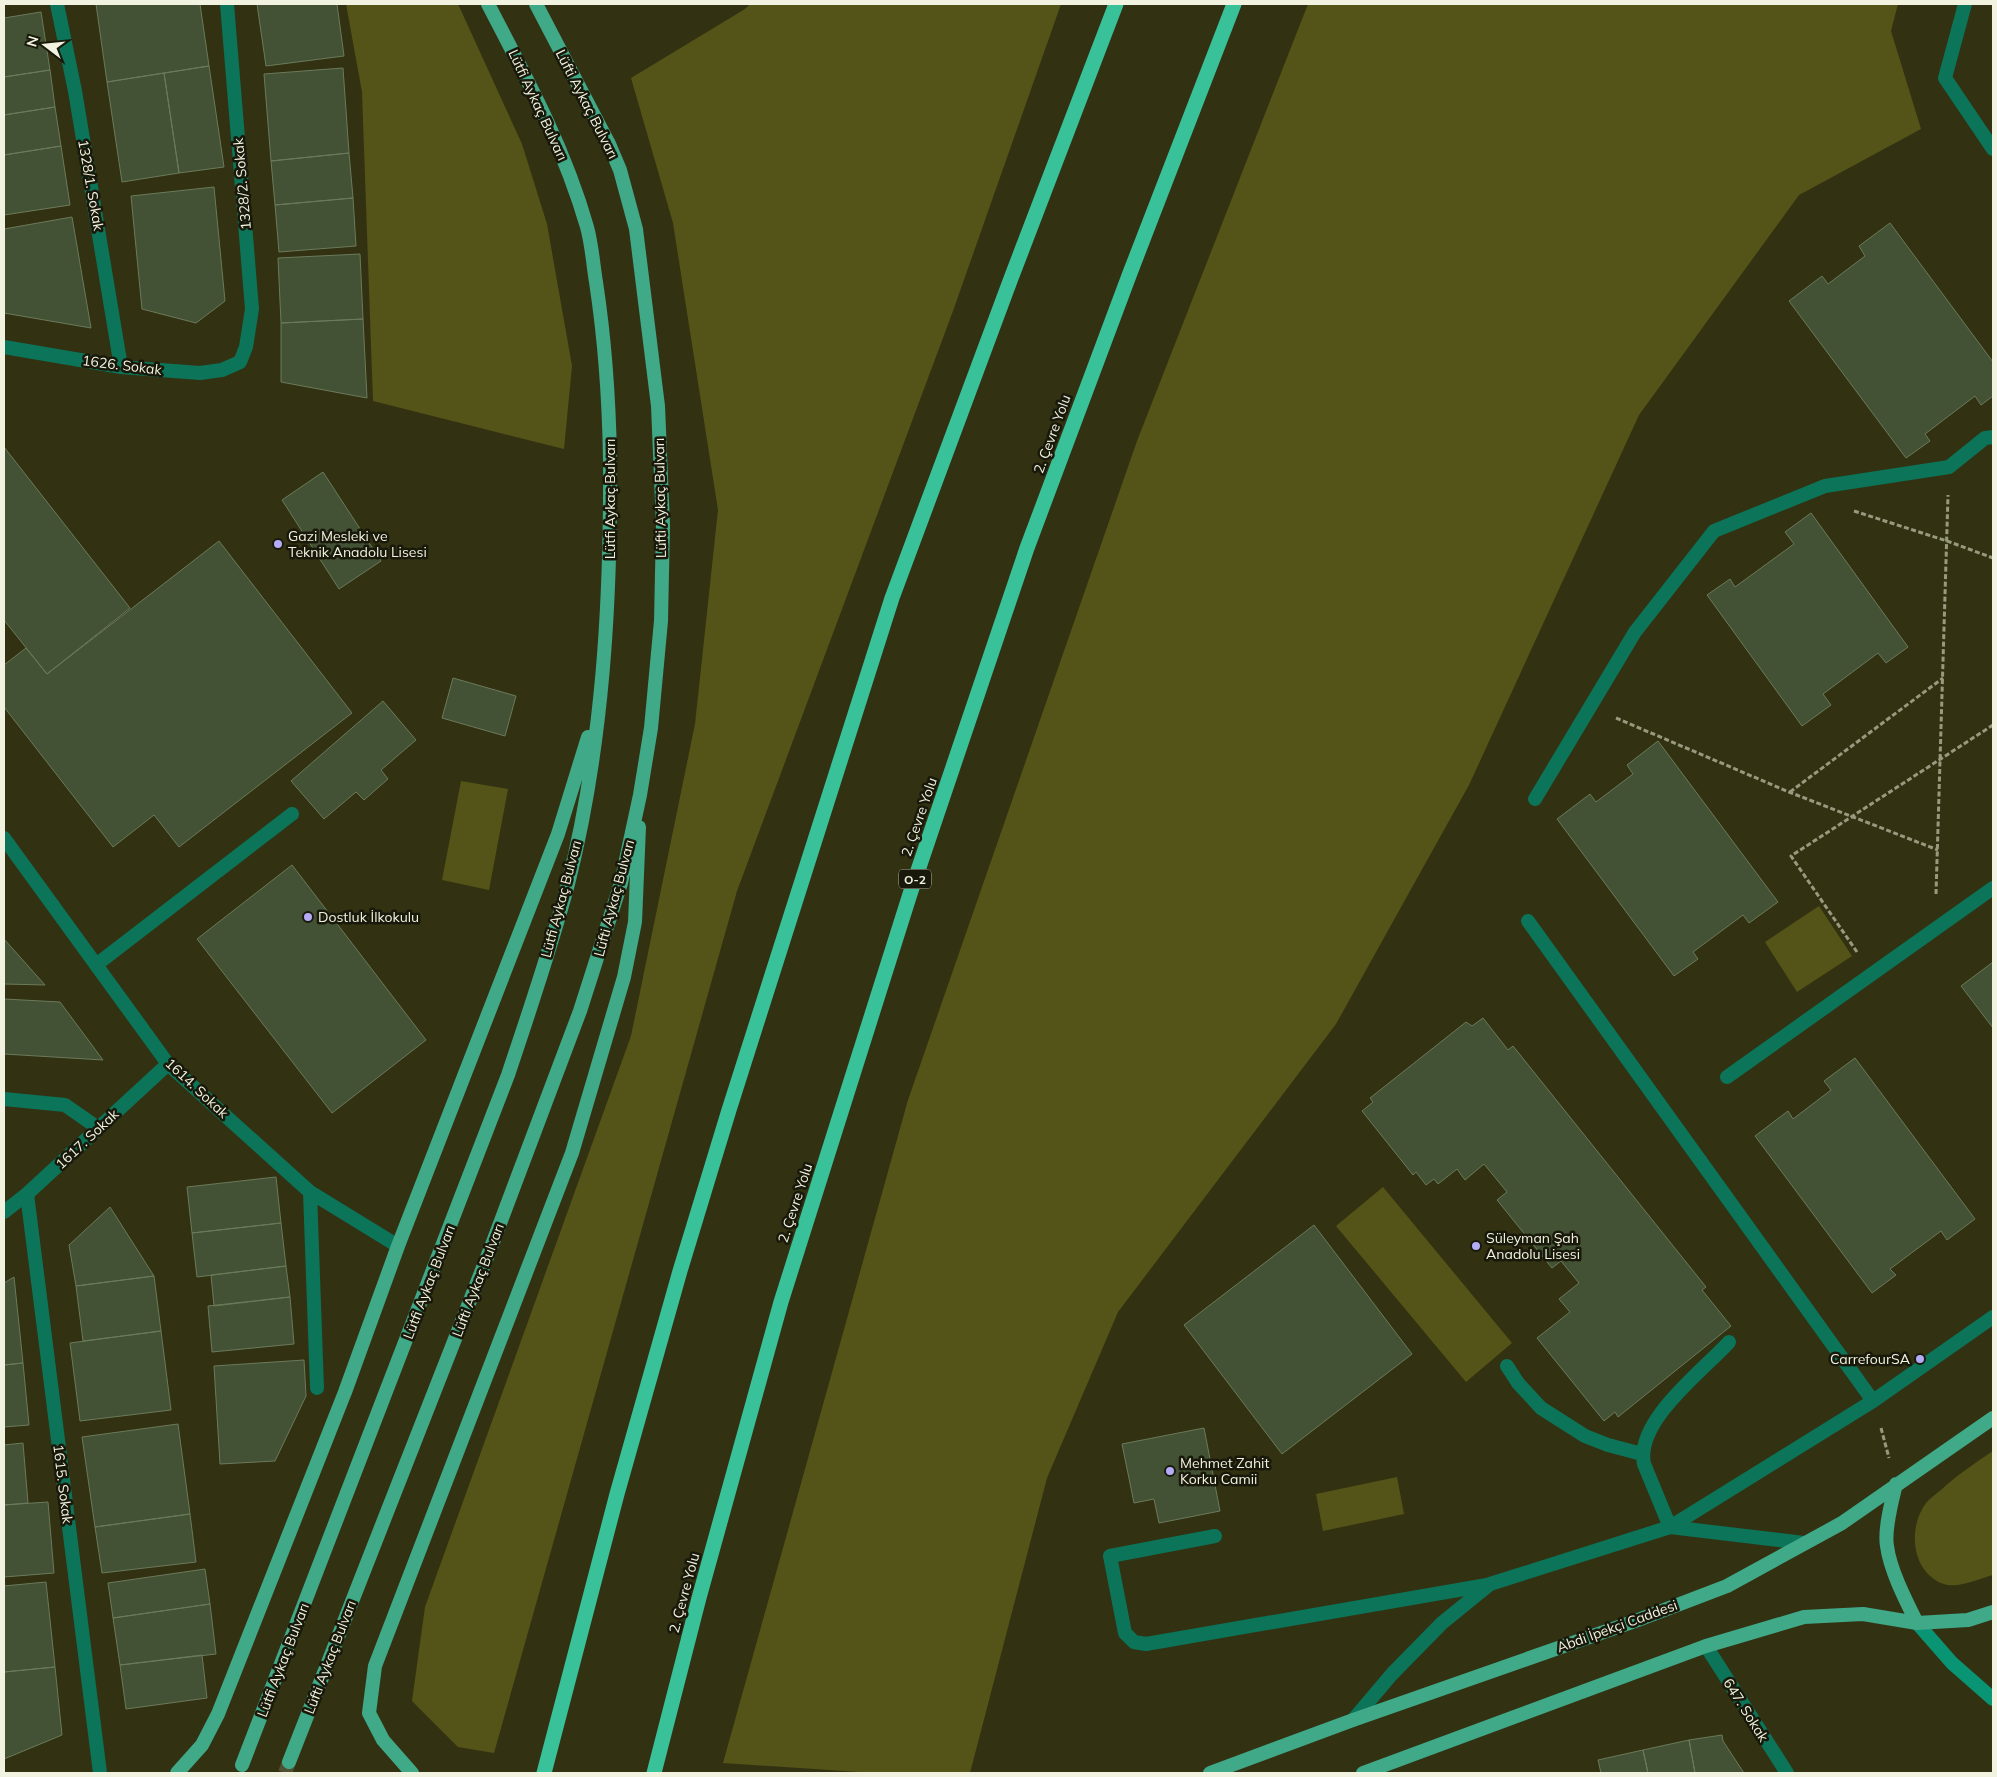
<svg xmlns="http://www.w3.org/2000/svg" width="1997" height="1777" font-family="Mulish,sans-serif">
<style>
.green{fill:#545418}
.building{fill:#435234;stroke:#6b7a5b}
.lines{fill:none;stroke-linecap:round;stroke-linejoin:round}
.primary-tunnel{stroke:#4f4f31;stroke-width:14;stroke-dasharray:14 7;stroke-linecap:butt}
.path{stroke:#999980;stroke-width:3;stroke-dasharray:5 2.5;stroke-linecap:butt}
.service{stroke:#0b7459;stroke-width:14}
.minor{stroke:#0b7459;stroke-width:14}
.secondary{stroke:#099473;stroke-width:14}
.primary{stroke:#3fa988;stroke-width:14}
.motorway{stroke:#39c199;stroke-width:15}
.poi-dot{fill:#b5acf8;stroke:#19190b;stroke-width:2}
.labels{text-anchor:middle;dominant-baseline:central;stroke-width:5;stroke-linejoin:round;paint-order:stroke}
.shield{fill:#19190b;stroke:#b0b19f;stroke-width:1}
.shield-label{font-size:12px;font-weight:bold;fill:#f1f2df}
.street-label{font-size:14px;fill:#f1f2df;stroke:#19190b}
.poi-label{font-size:14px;fill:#f1f2df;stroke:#19190b;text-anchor:start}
</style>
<rect width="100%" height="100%" fill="#323212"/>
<path class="green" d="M346,4H458L522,144L547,224L572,366L564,449L373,401L362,92Z
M750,4H1061L953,311L737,891L494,1753L458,1747L412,1701L425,1607L631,1036L695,724L718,510L673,223L631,78L745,9Z
M1308,4H1898L1891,31L1921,129L1799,195L1639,415L1469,785L1336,1024L1118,1312L1047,1478L970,1773H874L723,1763L908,1100L1137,441Z
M461,781L508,789L489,890L442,880Z
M1819,906L1852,956L1797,992L1765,942Z
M1383,1187L1512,1343L1466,1382L1336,1226Z
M1993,1451V1575C1978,1579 1956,1590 1941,1583C1911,1570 1908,1527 1926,1503C1930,1498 1936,1494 1941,1490C1957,1475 1975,1463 1993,1451Z
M1397,1477L1404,1514L1323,1531L1316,1494Z"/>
<path class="building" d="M96,4H200L209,66L107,82Z
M257,4H337L344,56L266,66Z
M41,12L50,70L4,77V18Z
M209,66L224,167L179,173L164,73Z
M343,68L349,153L271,161L264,74Z
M50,70L55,107L4,115V77Z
M164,73L179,173L122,182L107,82Z
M55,107L61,146L4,155V115Z
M61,146L70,205L4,215V155Z
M349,153L353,198L275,205L271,161Z
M214,187L225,301L196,323L142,309L131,196Z
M353,198L356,246L279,252L275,205Z
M72,217L91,328L4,313V229Z
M1890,223L1993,362V396L1981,405L1975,396L1925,434L1930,441L1906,458L1789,301L1822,276L1828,284L1865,256L1859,246Z
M360,254L363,319L281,323L278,258Z
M363,319L367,398L281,382V323Z
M4,447L130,608L47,674L4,620Z
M323,472L381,561L339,589L282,500Z
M1811,513L1908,647L1886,663L1878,653L1823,694L1831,705L1802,726L1707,595L1730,579L1735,587L1794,544L1785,532Z
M219,541L352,713L179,847L154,815L113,847L4,707V665L26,648L47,674Z
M453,678L516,696L505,736L442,718Z
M383,701L416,740L381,770L388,779L364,800L356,792L324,819L291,781Z
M1658,741L1778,902L1749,923L1743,915L1693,952L1698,959L1674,976L1557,819L1590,794L1596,802L1633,774L1627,765Z
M292,865L426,1040L332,1113L197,939Z
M4,939L45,985L4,984Z
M1993,962V1028L1961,986Z
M4,999L60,1002L103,1060L4,1054Z
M1483,1018L1508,1050L1513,1046L1706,1287L1702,1290L1731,1326L1618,1417L1615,1412L1604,1421L1537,1338L1570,1312L1559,1299L1579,1283L1561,1261L1552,1268L1497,1200L1507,1192L1484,1164L1465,1180L1457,1169L1438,1184L1434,1179L1426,1185L1416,1172L1413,1175L1362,1111L1373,1102L1370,1098L1466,1022L1472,1026Z
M1855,1058L1975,1219L1947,1240L1941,1231L1890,1269L1896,1275L1872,1293L1755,1136L1788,1111L1793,1119L1831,1090L1824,1081Z
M276,1177L281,1223L192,1233L187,1187Z
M110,1207L154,1276L76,1286L69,1245Z
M281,1223L286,1266L197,1277L192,1233Z
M1314,1225L1412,1354L1282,1454L1184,1325Z
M286,1266L290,1297L214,1306L211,1275Z
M154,1276L161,1331L83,1341L76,1286Z
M14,1277L23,1363L4,1365V1283Z
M290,1297L294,1344L212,1352L208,1306Z
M161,1331L171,1410L80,1421L70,1343Z
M304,1360L306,1396L275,1461L220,1464L214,1366Z
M23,1363L29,1425L4,1427V1365Z
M178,1424L190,1514L95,1527L82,1437Z
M1204,1428L1220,1511L1159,1523L1154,1499L1134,1503L1122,1444Z
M23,1443L28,1503L4,1505V1445Z
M48,1502L54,1573L4,1577V1505Z
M190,1514L196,1562L102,1573L95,1527Z
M205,1569L210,1604L113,1618L108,1583Z
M46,1582L55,1667L4,1672V1586Z
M210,1604L216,1654L120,1665L113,1618Z
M202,1655L207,1698L126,1709L120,1665Z
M55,1667L62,1735L4,1759V1672Z
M1722,1735L1723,1741L1744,1773H1695L1689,1740Z
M1689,1740L1695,1773H1648L1643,1750Z
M1643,1750L1648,1773H1601L1598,1760Z"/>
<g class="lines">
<path class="primary-tunnel" d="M285,1773L289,1762"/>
<path class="path" d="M1854,511L1947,541L1993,558
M1616,718L1789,792L1938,850
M1790,792L1943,678
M1936,894L1948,495
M1857,952L1791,856L1993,725
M1881,1428L1889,1458"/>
<path class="service" d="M1965,4L1945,78L1993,149
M1535,799L1635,632L1714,531L1825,486L1949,467L1985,438L1993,437
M1528,921L1873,1401
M96,965L292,814
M1727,1077L1993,888
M1729,1342C1703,1371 1635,1421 1644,1464L1670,1527L1804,1543
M1507,1366L1518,1383L1541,1408L1585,1436L1608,1445L1642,1454
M1215,1536L1110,1556L1125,1633L1134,1642L1146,1644L1487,1585
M1353,1720L1392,1674L1442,1623L1490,1584L1670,1527L1873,1401L1993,1317"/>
<path class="minor" d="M57,4L75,91L121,367
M4,347L121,367L200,373L222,370L240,362L246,347L252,309L227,4
M4,838L168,1064L310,1192L398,1246
M4,1099L65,1105L98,1128
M310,1192L317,1388
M27,1194L100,1773
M4,1212L27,1194L168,1064
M1706,1646L1787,1773"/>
<path class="secondary" d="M1917,1623L1952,1663L1993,1699"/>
<path class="primary" d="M1896,1484C1892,1500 1884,1530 1887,1546C1890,1570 1906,1601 1917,1623
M289,1762L493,1242L580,1011L621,883L640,795L651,728L661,621L663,525L658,406L636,229L620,170L609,144L536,4
M242,1765L508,1075C529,1012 551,948 568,884C603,745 611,602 610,459C609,399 605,341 596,282C593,264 592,245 587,227C564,147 526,77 488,4
M177,1773L202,1745L218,1714L345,1392L398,1246L558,834L588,737
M412,1773L383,1740L369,1713L375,1666L572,1153L624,977L635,922L639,827
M1210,1773L1353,1720L1638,1620L1727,1586L1842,1523L1993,1418
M1363,1773L1706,1646L1804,1617L1863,1614L1917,1623L1968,1620L1993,1612"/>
<path class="motorway" d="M544,1773L617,1494L680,1271L729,1110L892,598L1010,281L1116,4
M654,1773L699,1598L781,1302L910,894L1027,548L1130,273L1234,4"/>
</g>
<g class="poi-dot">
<circle cx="278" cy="544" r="5"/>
<circle cx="308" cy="917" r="5"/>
<circle cx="1476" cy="1246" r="5"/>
<circle cx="1920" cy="1359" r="5"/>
<circle cx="1170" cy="1471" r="5"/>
</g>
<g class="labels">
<rect class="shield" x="899" y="869.5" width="32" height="19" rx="4"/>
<g class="shield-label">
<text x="915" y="879">O-2</text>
</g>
<g class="street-label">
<text transform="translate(587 104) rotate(63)">Lüfti Aykaç Bulvarı</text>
<text transform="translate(538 105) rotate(65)">Lütfi Aykaç Bulvarı</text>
<text transform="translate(242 184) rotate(-95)">1328/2. Sokak</text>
<text transform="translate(91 185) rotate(80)">1328/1. Sokak</text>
<text transform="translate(122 365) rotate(7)">1626. Sokak</text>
<text transform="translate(1052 434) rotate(-70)">2. Çevre Yolu</text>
<text transform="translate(660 498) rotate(-91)">Lüfti Aykaç Bulvarı</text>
<text transform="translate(610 499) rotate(-90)">Lütfi Aykaç Bulvarı</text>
<text transform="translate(919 817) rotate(-71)">2. Çevre Yolu</text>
<text transform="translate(614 898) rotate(-75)">Lüfti Aykaç Bulvarı</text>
<text transform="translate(561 899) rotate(-75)">Lütfi Aykaç Bulvarı</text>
<text transform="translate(197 1088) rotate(43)">1614. Sokak</text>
<text transform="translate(87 1139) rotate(-43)">1617. Sokak</text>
<text transform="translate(795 1203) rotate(-72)">2. Çevre Yolu</text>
<text transform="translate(478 1280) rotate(-69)">Lüfti Aykaç Bulvarı</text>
<text transform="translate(429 1282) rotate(-69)">Lütfi Aykaç Bulvarı</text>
<text transform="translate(63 1484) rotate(83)">1615. Sokak</text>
<text transform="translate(684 1593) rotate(-75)">2. Çevre Yolu</text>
<text transform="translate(1617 1626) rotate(-20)">Abdi İpekçi Caddesi</text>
<text transform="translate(330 1657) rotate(-69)">Lüfti Aykaç Bulvarı</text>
<text transform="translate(283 1660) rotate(-69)">Lütfi Aykaç Bulvarı</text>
<text transform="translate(1746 1710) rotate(58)">647. Sokak</text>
</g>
<g class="poi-label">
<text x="288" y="536">Gazi Mesleki ve<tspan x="288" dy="16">Teknik Anadolu Lisesi</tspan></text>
<text x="318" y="917">Dostluk İlkokulu</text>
<text x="1486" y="1238">Süleyman Şah<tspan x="1486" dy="16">Anadolu Lisesi</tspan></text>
<text x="1910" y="1359" text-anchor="end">CarrefourSA</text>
<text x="1180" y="1463">Mehmet Zahit<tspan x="1180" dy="16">Korku Camii</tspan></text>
</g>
</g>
<rect width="1997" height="1777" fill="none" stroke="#f1f2df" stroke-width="10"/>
<g transform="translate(45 45) rotate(286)" stroke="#19190b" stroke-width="4" paint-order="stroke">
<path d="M0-4L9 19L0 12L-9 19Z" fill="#f1f2df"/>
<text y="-8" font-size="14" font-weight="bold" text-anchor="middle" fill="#f1f2df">N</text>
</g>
</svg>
